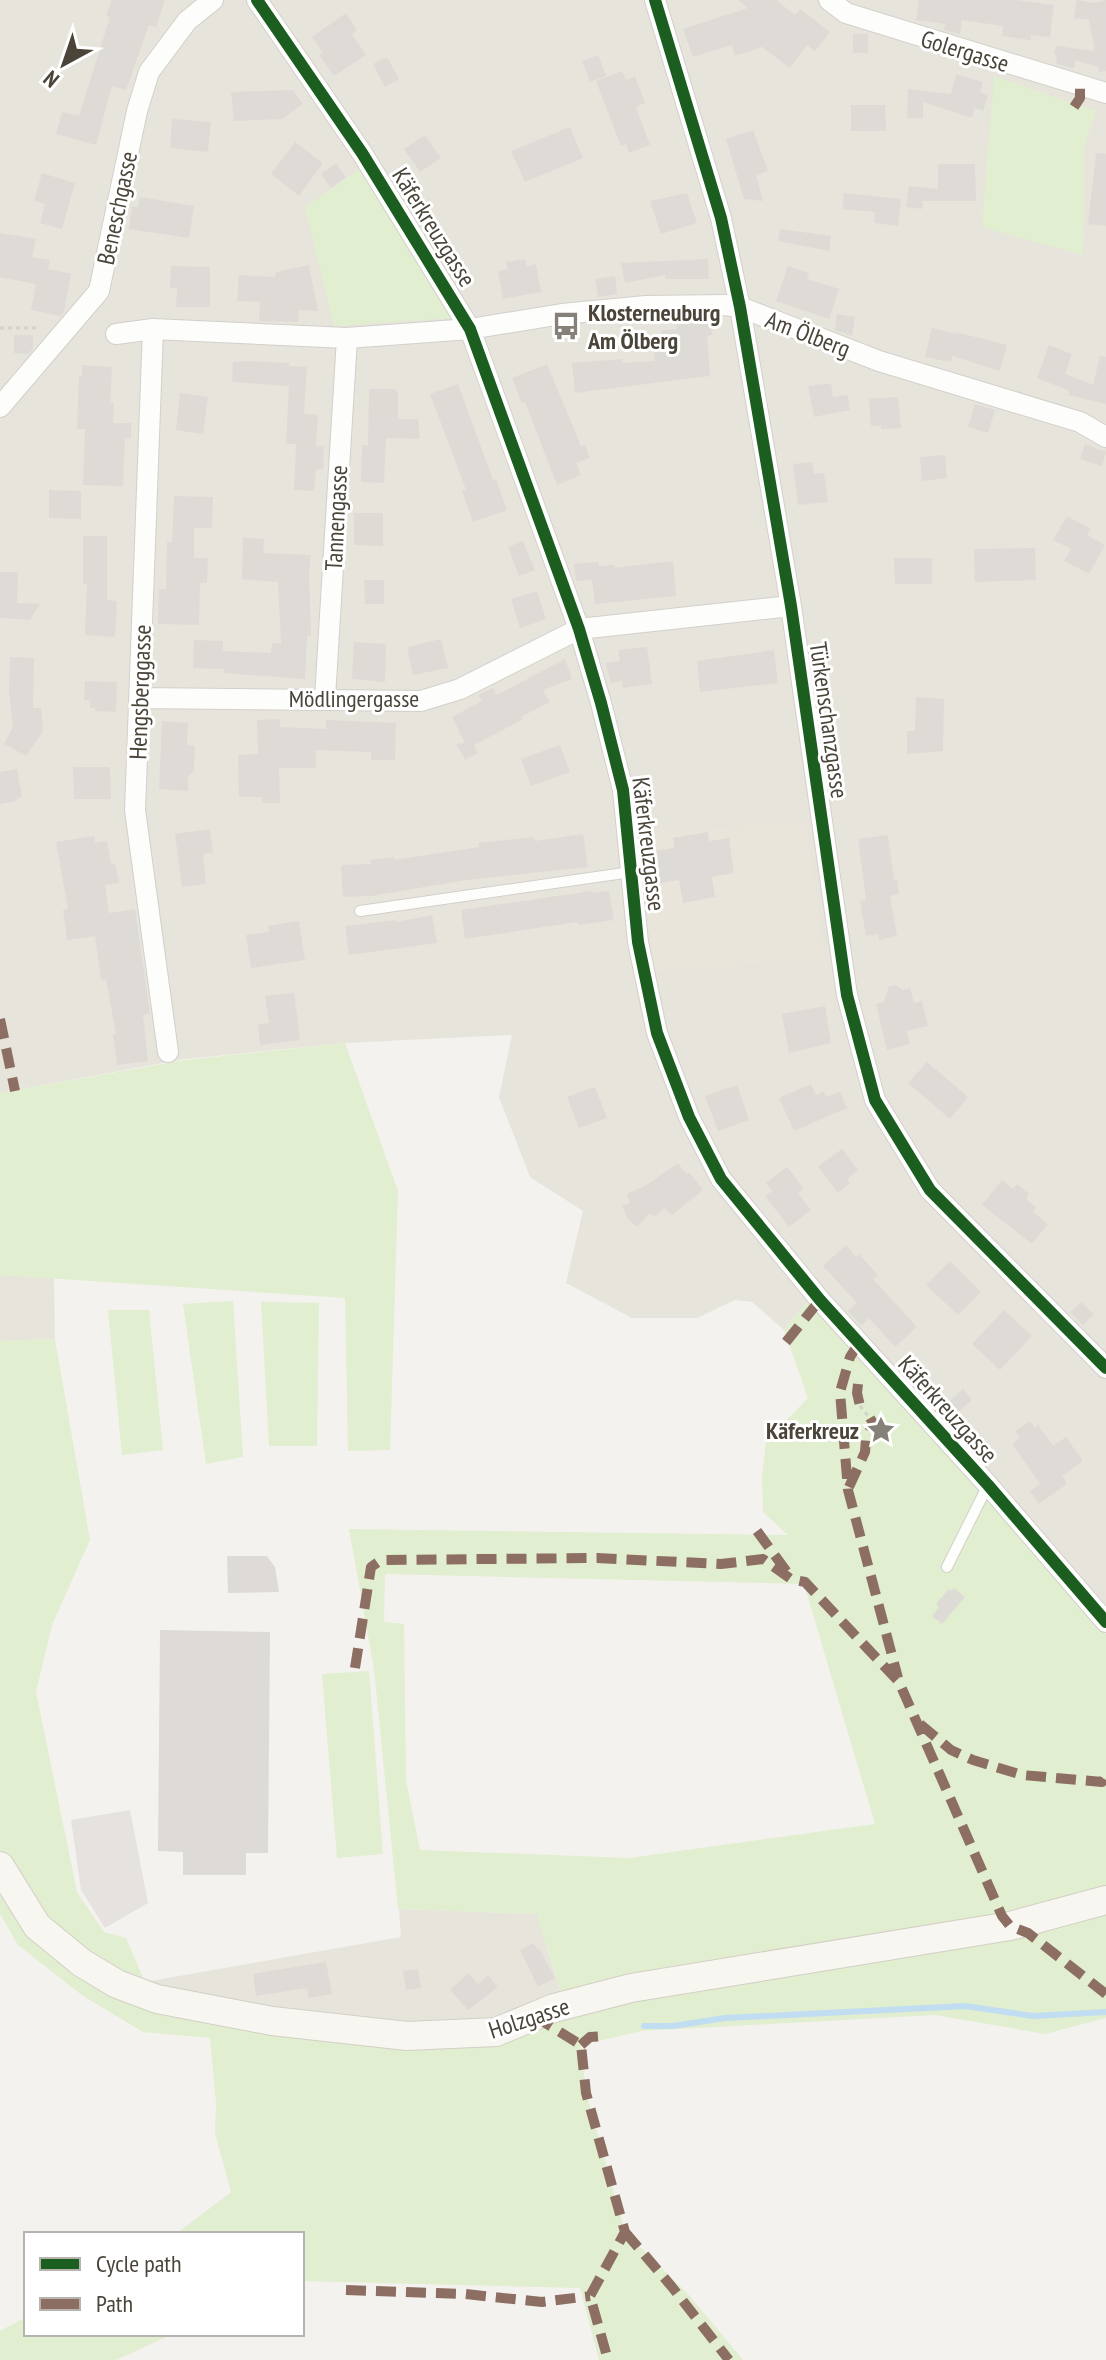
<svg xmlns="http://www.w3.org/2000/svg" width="1106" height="2360" font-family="'PT Sans Narrow',sans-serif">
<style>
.residential{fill:#e7e4dc}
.education{fill:#eae5da}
.green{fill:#e1eecf;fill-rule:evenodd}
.parking{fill:#e6e3df}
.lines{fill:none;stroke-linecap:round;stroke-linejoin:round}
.stream{stroke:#c0ddf1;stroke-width:6}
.building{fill:#dedbd6}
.lane-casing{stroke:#d2d0cb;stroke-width:12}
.street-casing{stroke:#d2d0cb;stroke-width:22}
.secondary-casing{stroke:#d3cfc5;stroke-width:30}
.path{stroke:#d3d2cc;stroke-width:3;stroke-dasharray:4 4;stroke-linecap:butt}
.lane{stroke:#fdfdfc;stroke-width:10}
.street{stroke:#fdfdfc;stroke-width:20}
.secondary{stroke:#f7f6f1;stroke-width:28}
.quiet{stroke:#8d6e63;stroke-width:10;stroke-dasharray:20 10;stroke-linecap:butt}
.cycleway-casing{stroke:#fff;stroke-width:17}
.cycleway{stroke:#1b5e20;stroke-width:12}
.labels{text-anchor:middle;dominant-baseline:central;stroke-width:6;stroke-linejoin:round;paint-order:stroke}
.street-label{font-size:24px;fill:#4b4439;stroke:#fff}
.poi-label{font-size:24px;font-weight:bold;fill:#4b4439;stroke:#fff;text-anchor:start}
</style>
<rect width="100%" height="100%" fill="#f4f2ee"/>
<path class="residential" d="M0,0H1106V1613L809,1299L784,1330L752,1302L735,1300L697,1318H632L566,1283L583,1211L530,1177L499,1097L512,1035L345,1043L185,1059L0,1093Z
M0,1275L54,1278L55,1339L0,1341Z
M399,1909L537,1914L561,1994L548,2026L409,2051L337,2041L145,1982L401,1937Z"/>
<path class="education" d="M805,821L824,958L656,972L635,835Z"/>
<path class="green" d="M994,76L1096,111L1084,147L1083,255L982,227Z
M359,170L455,318L334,326L305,207Z
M345,1043L398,1191L390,1450L348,1451L345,1298L0,1275V1093L185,1060Z
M809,1299L1106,1634V2018L1045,2034L935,2015L641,2031L581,2045L586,2093L625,2232L688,2294L743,2360H599L580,2288L302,2281V2234H176L231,2192L215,2133L216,2103L210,2038L143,2032L83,1996L18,1945L0,1914V1341L55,1339L90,1540L52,1625L36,1692L77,1892L104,1932L126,1938L155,2006L337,2041L409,2051L548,2026L561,1994L537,1914L398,1909L374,1669L349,1529L788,1535L763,1512L762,1477L766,1441L808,1398L784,1330ZM385,1574L804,1584L875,1824L629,1858L420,1850L406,1780L404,1624L384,1622Z
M233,1301L243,1457L206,1464L183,1304Z
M261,1302L319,1303L317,1446H269Z
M108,1310H149L163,1450L122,1455Z
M369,1671L383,1854L337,1858L322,1674Z
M26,2317V2334H173L116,2360H0V2331Z"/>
<path class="parking" d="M130,1810L148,1903L105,1928L81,1890L71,1820Z"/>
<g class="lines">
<path class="stream" d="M644,2026H673L725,2018L965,2006L1033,2016L1106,2012"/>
</g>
<path class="building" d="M112,0H165L156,27L149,25L126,90L112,86L96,145L56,134L62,112L79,116L110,17L106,16Z
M738,0H776L795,15L800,9L830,32L815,51L807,45L790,68L762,47L735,56L732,45L693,57L683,29L748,8Z
M919,0H1017L1054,5L1050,37L1031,35V40L1002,36L1003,26L962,20L960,34L944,30L945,24L916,20Z
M1077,0L1094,3L1106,0V71L1099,72L1098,67L1075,60L1074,68L1056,64L1057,55L1054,54L1056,46L1095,51L1089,20L1074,18Z
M346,13L357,30L352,34L366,55L334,76L319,55L323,53L312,37Z
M853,34H868V53H853Z
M598,55L606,76L590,82L582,61Z
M387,57L399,79L385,87L373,64Z
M622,71L626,80L635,76L645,103L636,107L650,145L629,153L626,144L621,146L596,81Z
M956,74L983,82L980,92L988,95L983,111L975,108L972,118L923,102V118H907L908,89L951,94Z
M293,90L303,104L282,119L234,121L231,92Z
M851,105H885L886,131H851Z
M172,119L211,122L208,152L170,148Z
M570,127L583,158L525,182L511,151Z
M753,130L768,171L756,175L763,201L744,199L726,139Z
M425,135L441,158L420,172L404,149Z
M295,142L323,163L299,196L271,174Z
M1096,153L1106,154V226L1088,224Z
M336,163L346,177L331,188L321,174Z
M938,164H975L976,201H923L922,209L906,207L909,186L938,189Z
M42,173L75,183L62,229L40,223L45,204L34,201Z
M687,193L697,223L661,234L650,201Z
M844,193L901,199L898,226L874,223L875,212L842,209Z
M140,197L194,206L189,238L129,229L132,206L138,207Z
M780,229L831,236L829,251L778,241Z
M0,233L36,239L32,257L50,260L48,269L71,274L64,312L60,316L31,310L36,284L0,277Z
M525,259L527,266L536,264L541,292L503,299L498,271L508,269L506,262Z
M708,259L709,279H666L665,275L625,283L621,263Z
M309,265L318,311L299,310L298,322L259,321L260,302L237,301L239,275L275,277L276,272Z
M171,266L210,267V307H176L177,288H170Z
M788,266L809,273L807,279L839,289L829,319L776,301Z
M615,276L617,294L598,297L595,279Z
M837,314L855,317L852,336L835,330Z
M711,320L712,335L707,336L710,376L575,393L572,363L622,359V363L655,361L654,350L662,349L661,330L677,329L676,323Z
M932,328L956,334V332L1007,345L1000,371L952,356L951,362L925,357Z
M14,335H33V349L28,354L14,353Z
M1049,345L1072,354L1065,374L1093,385L1100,356L1106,357V404L1068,395L1070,391L1037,378Z
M249,361L289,363V366L307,367L304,414L318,415L316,446H324L323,469H316L314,491L294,490L296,444H286L289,386L232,382L233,362Z
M547,364L581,446L585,445L590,458L576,463L581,475L557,485L525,402L522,404L512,378Z
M82,365L112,367L110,403H114L113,423H131V438H125L123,486L83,485L85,429H77L79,376H82Z
M458,384L493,480L496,479L507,510L473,522L462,491L466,490L430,394Z
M824,384H831L833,397L848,395L850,410L814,417L808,386Z
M369,389H395L398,392V419H418L420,439L386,438L384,483L361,482L362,445H368Z
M180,393L208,397L203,434L176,430Z
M898,397L901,428L881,429V425L871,426L869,399Z
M975,404L995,410L988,433L968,427Z
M1085,444L1106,452L1102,466L1080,459Z
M945,455L947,478L922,481L920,457Z
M812,462L814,474L824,473L828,502L798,505L793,464Z
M49,490L81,491V519L49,518Z
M174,496L213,497L212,528H194V558H208L207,583H200L199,625L158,624L159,589H166L167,542H172Z
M354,513H383V546L354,545Z
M1067,516L1091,529L1087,535L1105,545L1089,574L1064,561L1071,549L1053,540Z
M83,536H107V600L117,601L115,637L85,635L87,584H83Z
M243,538L264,539L263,553L311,555L309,574L311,636H307L305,679L223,673L224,669L193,668L194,640L223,641V651L271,653L272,643L281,644L278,582L242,579Z
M523,541L535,570L519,576L508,547Z
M1035,548L1036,580L975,582L974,549Z
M894,558H932V584H895Z
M673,561L676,596L595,604L592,580L576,581L574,564L598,562L599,566L615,565V568Z
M0,572H18L17,603L40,604L30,620L0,618Z
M364,580H384V604H365Z
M537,591L546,619L520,628L511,599Z
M441,639L448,668L413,675L407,647Z
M354,642L386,644L385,682L352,679Z
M647,647L652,684L623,688L622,681L611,683L605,663L620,661L618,650Z
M774,650L778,683L700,692L697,661Z
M10,657L34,658L33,708H41L43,731L26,756L4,744L13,727L9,692Z
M565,659L572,679L543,690L550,702L521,717L522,720L474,745L478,753L465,760L456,744L465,743L452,717L482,701L478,695L493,688L497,695Z
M85,681L117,682L116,712L95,711V708H90V700H84Z
M916,697L944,699L943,751L907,754V731H915Z
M280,719V727L326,729V720L396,723L395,760H371V752L316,750V768H279L280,803H262V797H239L238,755L258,754L257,720Z
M162,721L188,723L187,745L195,746L194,770L188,777V791L159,789Z
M560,745L570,772L531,786L521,759Z
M73,767H110L111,799H74Z
M17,769L22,797L17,798V801L0,804V772Z
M210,829L213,853L203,854L206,884L182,887L175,834Z
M708,832L709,841L729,838L734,873L712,877L715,897L683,903L679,880L656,884L651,851L674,848L673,838Z
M583,834L588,867L466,880L371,896L343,897L341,865L371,864L370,860L394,857V860L479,847L478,843L534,837L535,841Z
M888,835L894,880H897L899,894L890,896L897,936L879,940L878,934L866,936L860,901L866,900L858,839Z
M94,836L95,843L107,841L111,864H115L119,883L105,885L109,913L135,909L150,1014L143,1015L148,1061L117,1065L113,1034H116L106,979L101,980L95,936L67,940L63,910L68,909L56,842Z
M591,891L592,893L609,891L614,920L578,925L577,922L465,939L461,910Z
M432,915L437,943L349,955L345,926L395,920L396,922Z
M299,921L305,960L251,968L246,935L269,932L268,926Z
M896,985L903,990L910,988L914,1003L922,1001L928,1026L907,1031L910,1044L887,1050L876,1004L884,1002L889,986Z
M294,993L300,1040L260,1045L258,1024L269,1023L265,996Z
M825,1006L831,1043L789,1053L782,1014Z
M927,1062L968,1097L950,1119L908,1083Z
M811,1084L816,1095L824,1091L826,1097L840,1092L847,1108L794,1131L779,1098Z
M737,1085L749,1120L718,1131L705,1096Z
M595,1087L607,1118L579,1128L567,1097Z
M842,1149L858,1170L847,1179L850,1183L838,1193L818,1166Z
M678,1163L686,1174L689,1172L703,1190L672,1215L664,1208L655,1217L650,1213L637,1227L628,1219L622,1206L630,1203L627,1194L645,1186Z
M787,1167L804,1189L798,1193L811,1210L789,1227L765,1196L772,1191L766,1183Z
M1002,1180L1013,1189L1017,1184L1029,1194L1026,1199L1036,1207L1033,1212L1048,1224L1032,1244L982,1205Z
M846,1245L856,1257L859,1254L878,1275L873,1279L917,1327L895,1347L869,1318L861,1326L848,1311L857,1303L823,1266Z
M950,1261L981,1292L958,1315L926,1285Z
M1081,1302L1094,1314L1083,1325L1070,1312Z
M1004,1310L1032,1336L1000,1370L972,1344Z
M963,1389L972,1400L958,1412L949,1402Z
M1030,1421L1035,1428L1038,1425L1053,1446L1066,1437L1083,1461L1062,1476L1067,1484L1039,1504L1030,1491L1040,1484L1012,1444L1020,1438L1015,1431Z
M227,1556H267L275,1567L279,1592L228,1593Z
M954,1588L965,1597L942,1624L932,1616L939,1607L936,1604L949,1589L951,1591Z
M160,1630L270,1632L268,1853H246V1875H183V1852L158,1851Z
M534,1943L537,1949L539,1948L555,1978L538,1987L520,1950Z
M326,1962L332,1994L309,1998L307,1988L256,1996L253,1974Z
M418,1969L421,1988L406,1990L403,1971Z
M468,1973L478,1984L488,1975L498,1987L468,2010L450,1990Z"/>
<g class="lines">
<defs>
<path id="lane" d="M360,911L631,872
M947,1567L988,1485"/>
<path id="street" d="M257,0L362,153L470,329L579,629L601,703L623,790L638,942L657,1033L689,1117L721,1179L820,1300L988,1485L1106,1622
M655,0L721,218L740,307L791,606L847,995L875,1100L930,1190L1106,1368
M829,0L846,13L1106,93
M153,329L135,810L168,1052
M116,334L153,329L347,338L470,329L562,314L646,306L725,305L740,307L879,361L1080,422L1106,437
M0,407L99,291L137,111L149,72L187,21L213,0
M140,698L421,701L460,689L579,629L791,606
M325,698L347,338"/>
<path id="secondary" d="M0,1866L37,1926L82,1963L117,1984L157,1999L272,2021L407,2036L496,2032L554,2008L631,1988L1010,1926L1106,1900"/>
</defs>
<use href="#lane" class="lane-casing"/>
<use href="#street" class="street-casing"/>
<use href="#secondary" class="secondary-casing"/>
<path class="path" d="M0,328H40
M860,1406L870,1418"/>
<use href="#lane" class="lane"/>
<use href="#street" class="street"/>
<use href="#secondary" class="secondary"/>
<path class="quiet" d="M1074,107L1080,98V85
M0,1019L15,1091
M786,1342L820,1300
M859,1343L850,1357L840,1392L848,1490L898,1678
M858,1384L857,1393L860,1406
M849,1487L865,1452L866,1439L873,1423L870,1418
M757,1531L787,1572
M355,1668L371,1567L381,1560L597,1558L721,1564L763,1559L791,1579L805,1582L899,1682L1002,1916L1010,1926L1028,1933L1106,1994
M920,1724L951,1750L973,1760L1022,1775L1102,1782L1106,1775
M534,2016L581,2045L586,2093L625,2232L590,2296L608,2360
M581,2045L590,2037L605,2036
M625,2232L672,2287L729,2360
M346,2290L465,2294L542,2302L590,2296"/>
<defs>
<path id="cycleway" d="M257,0L362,153L470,329L579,629L601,703L623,790L638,942L657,1033L689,1117L721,1179L820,1300L988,1485L1106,1622
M655,0L721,218L740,307L791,606L847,995L875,1100L930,1190L1106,1368"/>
</defs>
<use href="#cycleway" class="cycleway-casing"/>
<use href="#cycleway" class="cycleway"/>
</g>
<defs>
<symbol id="bus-bare" viewBox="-9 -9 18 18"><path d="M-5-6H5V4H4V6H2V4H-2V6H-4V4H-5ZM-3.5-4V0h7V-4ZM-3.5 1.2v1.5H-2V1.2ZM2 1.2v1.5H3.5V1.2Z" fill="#868178" stroke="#fff" stroke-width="2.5" paint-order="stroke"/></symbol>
<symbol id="sight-bare" viewBox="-9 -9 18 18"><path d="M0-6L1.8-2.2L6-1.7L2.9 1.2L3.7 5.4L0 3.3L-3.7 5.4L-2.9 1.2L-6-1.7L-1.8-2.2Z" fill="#868178" stroke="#fff" stroke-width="2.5" paint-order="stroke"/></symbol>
</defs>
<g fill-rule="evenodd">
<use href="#bus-bare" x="546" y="306" width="40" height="40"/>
<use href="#sight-bare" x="861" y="1410" width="40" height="40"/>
</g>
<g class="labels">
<g class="street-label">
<text transform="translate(965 51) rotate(17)">Golergasse</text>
<text transform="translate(117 208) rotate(-78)">Beneschgasse</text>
<text transform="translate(434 227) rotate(58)">Käferkreuzgasse</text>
<text transform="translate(808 334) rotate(21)">Am Ölberg</text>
<text transform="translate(336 518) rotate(-87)">Tannengasse</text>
<text transform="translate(140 692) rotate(-88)">Hengsberggasse</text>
<text x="354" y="698">Mödlingergasse</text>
<text transform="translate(829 720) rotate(82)">Türkenschanzgasse</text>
<text transform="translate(649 844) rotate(83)">Käferkreuzgasse</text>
<text transform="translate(948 1409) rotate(48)">Käferkreuzgasse</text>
<text transform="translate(529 2018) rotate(-18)">Holzgasse</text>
</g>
<g class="poi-label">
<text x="588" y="312">Klosterneuburg<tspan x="588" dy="28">Am Ölberg</tspan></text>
<text x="859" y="1430" text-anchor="end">Käferkreuz</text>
</g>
</g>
<rect x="24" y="2232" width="280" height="104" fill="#ffffff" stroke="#b7b4b0" stroke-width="2"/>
<rect x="40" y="2258" width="40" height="12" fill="#1b5e20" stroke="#b7b4b0" stroke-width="2"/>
<text x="96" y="2272" font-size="24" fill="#4b4439">Cycle path</text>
<rect x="40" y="2298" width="40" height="12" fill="#8d6e63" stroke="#b7b4b0" stroke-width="2"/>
<text x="96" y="2312" font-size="24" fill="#4b4439">Path</text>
<g transform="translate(64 64) rotate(220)" stroke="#ffffff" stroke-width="6" paint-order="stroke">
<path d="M0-6L14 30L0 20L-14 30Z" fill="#4b4439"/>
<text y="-12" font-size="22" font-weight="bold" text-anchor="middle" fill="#4b4439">N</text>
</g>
</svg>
